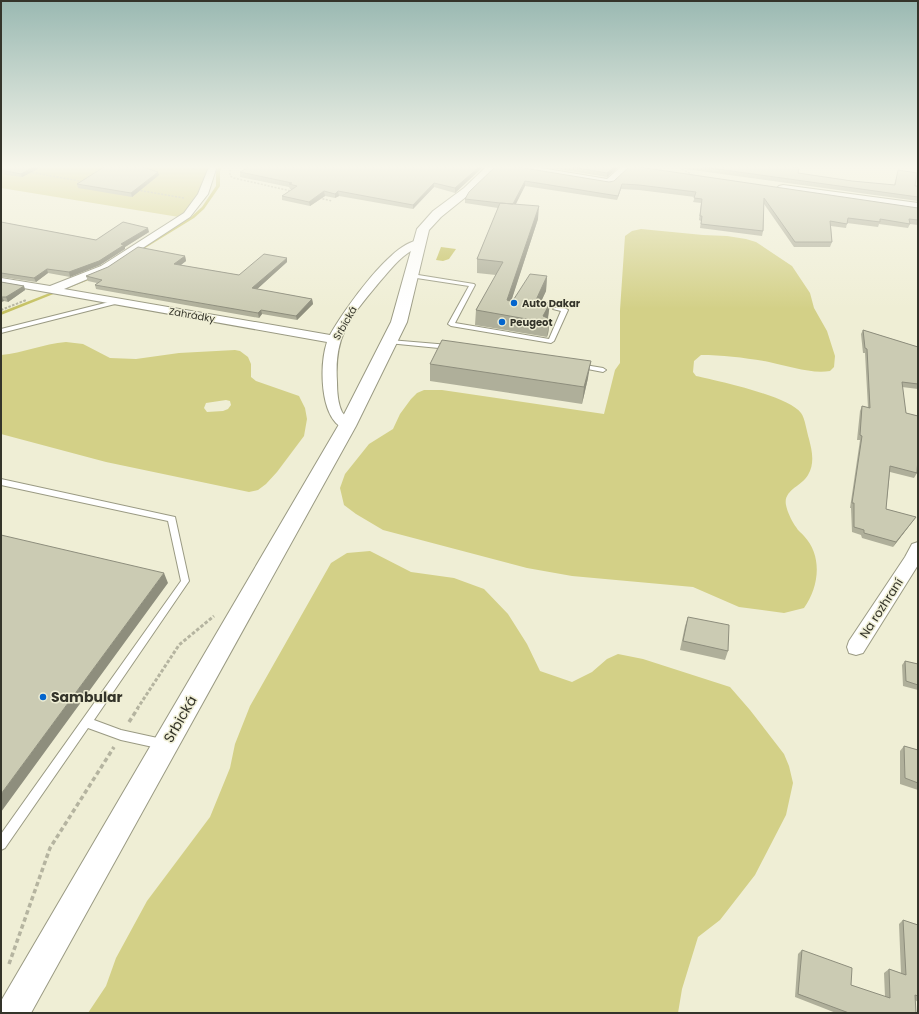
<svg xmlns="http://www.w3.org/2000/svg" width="919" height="1014" font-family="Poppins,sans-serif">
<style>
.green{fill:#d3d087;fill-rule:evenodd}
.water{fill:#c5c161}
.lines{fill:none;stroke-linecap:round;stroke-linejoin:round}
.stream{fill:#c5c161;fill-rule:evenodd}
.service-casing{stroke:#9a9a83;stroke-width:2}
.minor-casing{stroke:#9a9a83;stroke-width:2}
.tertiary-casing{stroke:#9a9a83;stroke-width:2}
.path-far3{stroke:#b5b4a0;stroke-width:1.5;stroke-dasharray:2 1.5;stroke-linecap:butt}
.path-far2{stroke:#b5b4a0;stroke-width:2;stroke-dasharray:2.5 1.5;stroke-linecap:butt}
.path-far1{stroke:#b5b4a0;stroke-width:3;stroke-dasharray:3.5 2;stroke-linecap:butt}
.path{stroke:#b5b4a0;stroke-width:3.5;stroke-dasharray:4.5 3;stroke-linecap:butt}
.service{fill:#fff;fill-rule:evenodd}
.minor{fill:#fff;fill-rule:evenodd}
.tertiary{fill:#fff;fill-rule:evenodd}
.wall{fill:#afaf9a}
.shaded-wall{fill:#8e8e7d}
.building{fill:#cbcbb3;stroke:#8e8e7d}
.poi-dot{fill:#0465cd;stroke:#efeed5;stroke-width:1.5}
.labels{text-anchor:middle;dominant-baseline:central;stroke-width:3;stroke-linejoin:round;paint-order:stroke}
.far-poi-label{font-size:10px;font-weight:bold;fill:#34342a;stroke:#efeed5;text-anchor:start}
.far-street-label{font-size:10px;fill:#34342a;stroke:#efeed5}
.street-label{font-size:12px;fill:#34342a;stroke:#efeed5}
.near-poi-label{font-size:14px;font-weight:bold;fill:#34342a;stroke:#efeed5;text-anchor:start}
.near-street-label{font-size:14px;fill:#34342a;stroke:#efeed5}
</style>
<rect width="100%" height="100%" fill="#efeed5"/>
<path class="green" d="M1,167H214L206,198L193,213L185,218L1,188Z
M641,229L703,235L727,236L746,239L756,242L792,266L810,293L814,308L827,331L835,356L834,367L830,371C811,374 788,366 769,362C747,358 723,355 701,355L694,361L693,372L696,376C718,381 789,396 801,413C805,418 807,433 809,439C812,451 815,463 808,475C802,486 783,490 786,505C787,511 792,522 796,527C798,531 802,533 804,536C823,556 819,587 804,608L784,613L739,607L693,587L572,576L527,568L383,530L356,514L344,505L340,488L345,474L369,444L393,429L400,414L411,399L417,393L424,390H442L604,414L615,370L620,363V310L625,236L632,231Z
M66,342L83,344L110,358L136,359L179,353L235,350L240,351L248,357L251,364V377L256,381L299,396L305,408L307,419L304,436L277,472L266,484L258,490L249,492L106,462L1,434V355C23,353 43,344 66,342ZM226,400L230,401L231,405L228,409L223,411L207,412L204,408L206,403Z
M370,551L411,572L454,578L484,589L508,614L527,644L540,671L572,682L592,672L607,659L618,654L643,659L730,687L750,710L784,754L789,766L793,783L786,815L755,875L720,920L698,937L682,989L678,1013H88L106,986L116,958L147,901L210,817L230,768L235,744L250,706L331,563L347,553Z"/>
<path class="water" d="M441,247L456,249L449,259L443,261L436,260Z"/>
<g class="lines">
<path class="stream" d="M219,167H222L220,171V186L204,209L194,218L137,253H135V251L192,216L202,207L216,186V171Z
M93,276L96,277L1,315V312Z"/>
<defs>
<path id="service" d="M412,274L474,284L475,285L455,323L549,339L561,311L553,309C556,306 565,307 568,310L554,341L551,343L451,326L448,324L469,286L410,277V275Z
M117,300L119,301V303L1,333V329Z
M390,340L449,345L452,347L449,349L388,343V341Z
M579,364L603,368L606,370L603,372L577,367V365Z
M1,479L175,517L189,581L94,720L121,730L162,739L166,741L167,744L166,747L162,749L121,740L88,728L5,848L1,850V834L181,581L168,521L1,485Z"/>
<path id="minor" d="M209,167H215L216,169L208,194L190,217L109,270L64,289L330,335C342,313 396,234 423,241L424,243L423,245C403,252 391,269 377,285C349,319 334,336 337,382C337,392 338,404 342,412C345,417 351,421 354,426L352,429C344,431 342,428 336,423C320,406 320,363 327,342L1,284V278L50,286L101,266L184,213L198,194Z
M513,167H535L607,179L621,167H631L612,184L609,185L517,170Z
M918,542V565L863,653L856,655L849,653L847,647L849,641L905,557L912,544Z"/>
<path id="tertiary" d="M486,167H498L472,192L441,217L429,230L407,322L356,426L31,1013H1V1001L338,426L391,322L417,229L433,211L464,188Z
M783,185L918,203V211L779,190L777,188L779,186Z"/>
</defs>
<use href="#service" class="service-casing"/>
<use href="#minor" class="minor-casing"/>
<use href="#tertiary" class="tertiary-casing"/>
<path class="path-far3" d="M186,167L198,169
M233,167L230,171V176L234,178L291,191
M679,167L694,176
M29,172L85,182
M137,190L184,198
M319,198L332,201
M24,301L27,300"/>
<path class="path-far2" d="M1,310L26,300"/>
<path class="path-far1" d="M137,709L179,645L214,616"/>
<path class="path" d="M129,722L138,708
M9,964L50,848L114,747"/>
<use href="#service" class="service"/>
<use href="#minor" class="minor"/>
<use href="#tertiary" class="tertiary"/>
</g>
<path class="wall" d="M1,167H42L22,177L7,175L1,173Z
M483,167L455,193L434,187L413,209L339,196L335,198L325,196L310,206L282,200V196L292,189H290L289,187L240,177V172Z
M495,167L609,182L918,208V225L910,224L908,228L879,224L878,227L847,223L846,228L831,226L832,242L830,247H794L764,204L763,231L762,236L700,228L701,221L699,220L701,203L693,202L695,197L639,190L621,189L617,200L525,186L515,204L538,219L511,301L512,302L547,276L546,291L541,301L550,303L548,318L550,319L548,334L547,337L475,325L476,310L496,275L477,273V259L498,208L465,203V199Z
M546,167H619L607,177Z
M671,167H793L798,173L852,181L894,185L897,175L898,170L915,186H918V201Z
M159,175L132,197L78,188L77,184Z
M1,222L96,240L149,232L125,247V249L100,265L70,277L48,273L36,282L1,277Z
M185,256L186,261L180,265L239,275L287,262L257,289L312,299L313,304L297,320L262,314L259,318L96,289L95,285L97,283L88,281L86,276Z
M1,282L24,286L25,290L8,302L4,301L1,302Z
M863,330L918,347V389L902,387L906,413L917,473L914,478L890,472L886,509L916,517L913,521L893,547L862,538L861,535L852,532L851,508H850L860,440H857L860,411L862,406L868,408L865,353H863L861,334Z
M430,364L588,378L582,404L430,381Z
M688,617L728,651L725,660L680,650L685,626Z
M905,661L918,664V690L903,686L902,665Z
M904,746L918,750V790L900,784V751Z
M903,920L918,925V1002L915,1000L916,1013H836L795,997L798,954L802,950L851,985L885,997L884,973L889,969L901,973L899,924Z"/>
<path class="shaded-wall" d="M33,167H42L22,177L21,174Z
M479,167H483L455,193V188Z
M614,167H619L607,177V173Z
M158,172L159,175L132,197L131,193Z
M525,181V186L513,210V205Z
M434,183V187L413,209V205Z
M622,184L621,189L617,200L618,196Z
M324,191L325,196L310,206L309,202Z
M338,191L339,196L335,198V194Z
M539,206L538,219L507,314V300Z
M148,228L149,232L125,247V249L100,265L70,277L69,272L121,244Z
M185,256L186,261L176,269L174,264Z
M287,258V262L253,293L252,288Z
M47,269L48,273L36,282L34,278Z
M547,276L546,291L535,315L536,300Z
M24,286L25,290L8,302L6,297Z
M1,297H2L4,301L1,302Z
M312,299L313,304L297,320L296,316Z
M550,303L548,317L546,322L543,316Z
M261,310L262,314L259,318L258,313Z
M550,319L548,334L547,337L549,323Z
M591,361L588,378L582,404L584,387Z
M916,517L913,521L893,547L896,542Z
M164,573L168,583L1,812V794Z"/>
<path class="building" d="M1,167H33L21,174L1,170Z
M104,167H143L158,172L131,193L77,184Z
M249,167H479L455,188L434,183L413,205L338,191L335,194L324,191L309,202L282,196L297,186L289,184L292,183L240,172Z
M495,167H518L609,182L614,181L629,167H639L918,208V220L909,219L910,224L880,219V222L848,218L847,224L830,221L832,242H795L764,198L763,231L701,224L702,216H700L702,199L694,198L696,192L639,185L622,184L618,196L525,181L513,204L500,203L465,199L469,192Z
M572,167H614L607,173Z
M703,167H793L799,168L798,173L852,181L895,185L898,170L917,173L915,186H918V197Z
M500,203L539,206L507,300L512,302L530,274L547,276L536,300L550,303L543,316L550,319L549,323L476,310L503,262L477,259Z
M1,222L96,240L123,222L148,228L121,244L124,245L99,261L69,272L47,269L34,278L1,273Z
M138,247L185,256L174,264L239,275L264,254L287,258L252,288L312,299L296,316L261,310L258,313L95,285L102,280L86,276L108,267Z
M1,282L24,286L6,297H1Z
M863,330L918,347V384L902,382L906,413L918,416V457L917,473L890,466L886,509L916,517L896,542L864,533V530L854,527V503H852L862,436L860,435L862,406L870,408L867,349L865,348Z
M442,340L591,361L584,387L430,364Z
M1,535L164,573L1,794Z
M688,617L729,625L728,651L683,641Z
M905,661L918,664V685L906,681Z
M904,746L918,750V783L905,778Z
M903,920L918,925V996L915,995L916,1013H849L798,994L802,950L852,968L851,985L890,998L889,969L906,975Z"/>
<linearGradient id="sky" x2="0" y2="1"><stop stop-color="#9ab9b2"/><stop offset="0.54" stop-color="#f8f7ec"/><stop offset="1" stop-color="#f8f7ec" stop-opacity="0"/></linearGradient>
<rect width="919" height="309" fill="url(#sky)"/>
<g class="poi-dot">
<circle cx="514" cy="303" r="4"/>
<circle cx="502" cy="322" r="4"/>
<circle cx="43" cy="697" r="4"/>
</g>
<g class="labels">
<g class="far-poi-label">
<text x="522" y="303">Auto Dakar</text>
<text x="510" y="322">Peugeot</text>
</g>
<g class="far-street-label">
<text transform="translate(192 315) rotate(10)">Zahrádky</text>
<text transform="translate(345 323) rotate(-60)">Srbická</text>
</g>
<g class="street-label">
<text transform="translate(881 608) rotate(-57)">Na rozhraní</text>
</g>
<g class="near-poi-label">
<text x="51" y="697">Sambular</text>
</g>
<g class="near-street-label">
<text transform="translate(180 719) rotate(-60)">Srbická</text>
</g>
</g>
<rect width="919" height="1014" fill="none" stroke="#34342a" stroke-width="4"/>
</svg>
